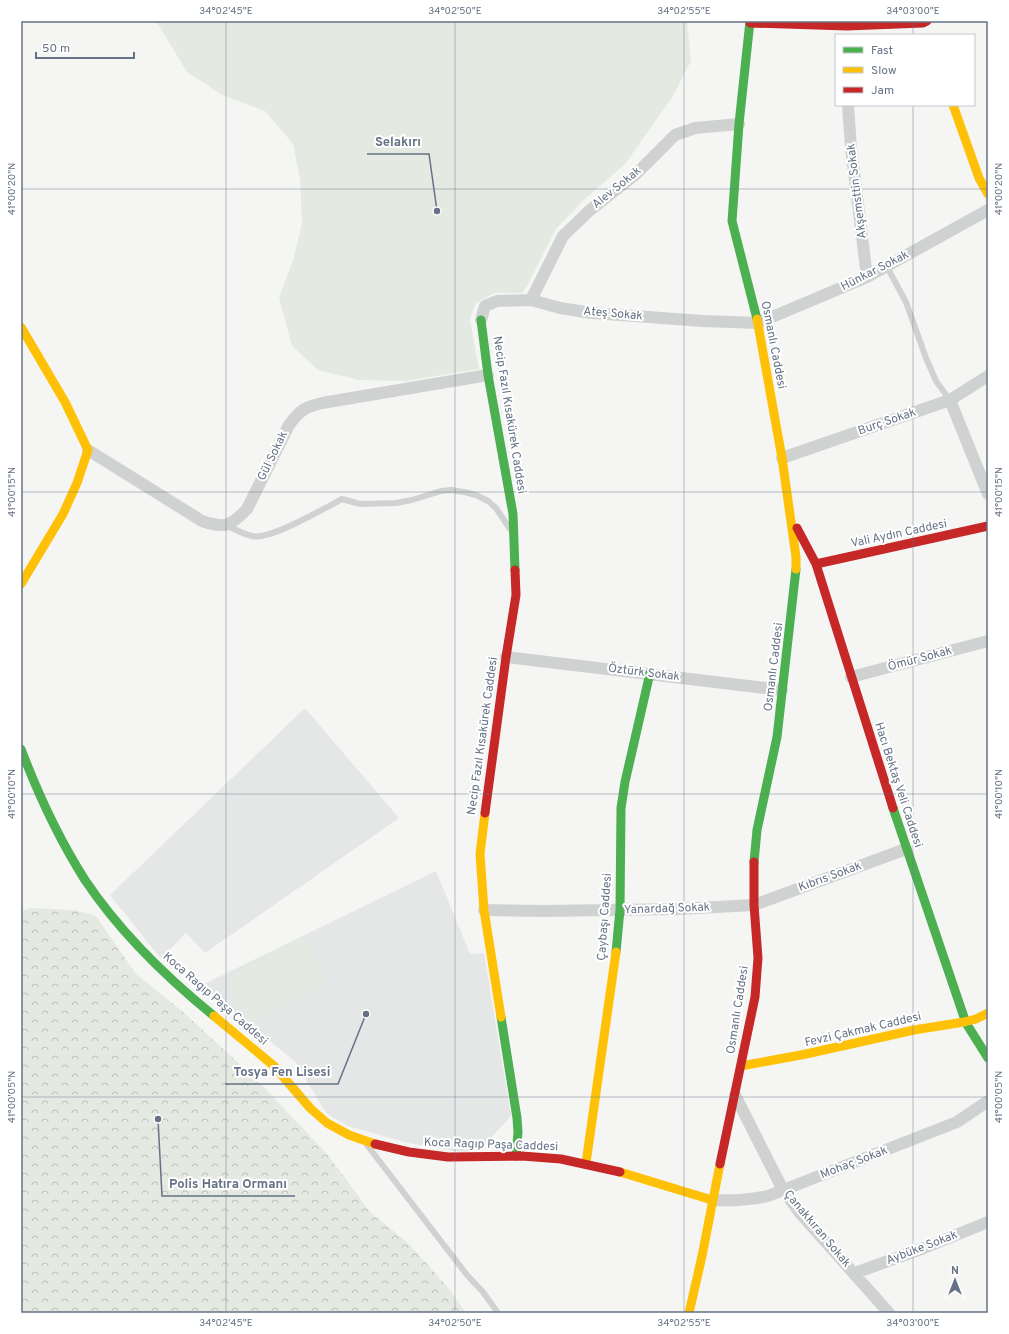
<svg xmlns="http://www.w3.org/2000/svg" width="1009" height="1334" font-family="Overpass,sans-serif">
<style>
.built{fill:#e5e7e7}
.grass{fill:#e4e9e2}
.forest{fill:url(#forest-crowns)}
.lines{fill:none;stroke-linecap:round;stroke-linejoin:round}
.lane{stroke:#d0d1d1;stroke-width:6}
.street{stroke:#d0d1d1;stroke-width:12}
.fast{stroke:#4caf50;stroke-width:9}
.slow{stroke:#ffc107;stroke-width:9}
.jam{stroke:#c62828;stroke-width:9}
.ticks{fill:none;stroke:#657285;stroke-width:1;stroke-opacity:0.45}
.labels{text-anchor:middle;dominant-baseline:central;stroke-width:4;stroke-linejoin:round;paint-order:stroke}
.street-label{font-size:12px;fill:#657285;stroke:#fff}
.leader{fill:none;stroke:#657285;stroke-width:1.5}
.callout-dot{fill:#657285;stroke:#fff;stroke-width:1.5}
.callout-label{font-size:13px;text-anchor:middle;font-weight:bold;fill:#657285;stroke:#fff;stroke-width:4;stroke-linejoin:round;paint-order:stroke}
.neatline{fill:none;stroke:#657285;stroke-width:1.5}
.ticks-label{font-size:10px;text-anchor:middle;fill:#657285}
</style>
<defs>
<pattern id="forest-crowns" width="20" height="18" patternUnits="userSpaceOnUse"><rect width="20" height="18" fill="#e4e9e2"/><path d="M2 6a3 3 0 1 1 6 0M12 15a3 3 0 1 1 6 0" fill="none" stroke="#bcc1bd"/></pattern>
</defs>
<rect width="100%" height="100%" fill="#f5f6f4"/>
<path class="built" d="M305,708L399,818L205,953L186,933L161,959L110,895Z
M436,871L470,954L484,953L511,1116L482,1148L469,1152L454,1151L408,1143L348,1126L327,1114L306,1080L299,1065L202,985Z"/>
<path class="grass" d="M156,21H687L691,61L673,96L626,163L584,200L556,229L528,284L522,293H494L476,303L470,319L479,369L406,381L359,380L318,370L292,346L279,298L294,257L302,223L300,180L293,144L265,111L222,95L187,72Z
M305,937L327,980L250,1020L227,977Z"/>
<path class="forest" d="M31,908L74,910L96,916L136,974L182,1011L260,1083L328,1155L370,1212L408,1243L447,1286L466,1313H21V911Z"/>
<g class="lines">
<path class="lane" d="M887,267L906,302L926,358L936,381L950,400
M226,525C234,529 243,534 252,536C269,541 325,508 342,499L360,504L396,503L412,500L441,491L451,490L464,492L476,495L488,501L496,508L510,529
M367,1145L467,1275L483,1292L498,1313"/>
<path class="street" d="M848,105L851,148L867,277
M531,300L563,236L589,211L636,174L675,135L695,128L739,124
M481,320L485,306L497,301L531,300L560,308L592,313L703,321L758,323L867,277L988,210
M950,400L988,494
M88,450L202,521C225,529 231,526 247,509L289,425C300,410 305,407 322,403L488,375
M782,458L950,400L988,376
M506,657L782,690
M851,677L988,641
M484,910L544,911L679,909L754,905L906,849
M735,1095L783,1190L800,1213L889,1313
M712,1200C731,1201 749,1200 768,1196L957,1122L988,1101
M855,1273L924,1248L988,1222"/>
<path class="fast" d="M750,21L739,124L732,221L757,319
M481,320L488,375L513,514L515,570
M21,749C38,794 59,839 85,880C119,931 166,977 214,1016
M893,808L966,1023L988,1058
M754,862L757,830L777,737L796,569
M616,952L620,910L621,808L625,782L650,673
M501,1017L517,1118L518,1132L516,1156"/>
<path class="slow" d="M953,105L979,178L988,194
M757,319L782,458L796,557V569
M21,327L65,402L88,450L77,483L63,514L21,584
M485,813L480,854L484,910L501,1017
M214,1016L274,1066L310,1108L327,1123L349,1135L375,1144
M741,1066L806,1054L914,1030L964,1022L976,1019L988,1013
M586,1163L616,952
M620,1172L712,1200
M689,1313L702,1256L720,1164"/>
<path class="jam" d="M750,23L847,26L923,23L927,21
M797,528L816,564L893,808
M816,564L988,526
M485,813L506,657L516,595L515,570
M375,1144L409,1152L448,1157L522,1156L561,1159L620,1172
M720,1164L755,997L758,958L754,905V862"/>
</g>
<path class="ticks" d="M226,21V1313M455,21V1313M684,21V1313M913,21V35M913,105V1313M21,189H988M21,492H988M21,794H988M21,1097H988"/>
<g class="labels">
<g class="street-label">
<text transform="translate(617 188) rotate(-39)">Alev Sokak</text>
<text transform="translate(857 191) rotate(-97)">Akşemsttin Sokak</text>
<text transform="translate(875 271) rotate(-27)">Hünkar Sokak</text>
<text transform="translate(613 314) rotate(5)">Ateş Sokak</text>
<text transform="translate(773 345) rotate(79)">Osmanlı Caddesi</text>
<text transform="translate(509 415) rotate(81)">Necip Fazıl Kısakürek Caddesi</text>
<text transform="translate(887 422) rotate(-19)">Burç Sokak</text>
<text transform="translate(273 456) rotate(-64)">Gül Sokak</text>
<text transform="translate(899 534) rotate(-12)">Vali Aydın Caddesi</text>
<text transform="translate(920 659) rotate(-15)">Ömür Sokak</text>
<text transform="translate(774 667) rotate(-83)">Osmanlı Caddesi</text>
<text transform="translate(644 673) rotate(7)">Öztürk Sokak</text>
<text transform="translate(483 736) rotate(-82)">Necip Fazıl Kısakürek Caddesi</text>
<text transform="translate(898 785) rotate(72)">Hacı Bektaş Veli Caddesi</text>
<text transform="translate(830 877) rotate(-20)">Kıbrıs Sokak</text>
<text transform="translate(667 909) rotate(-2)">Yanardağ Sokak</text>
<text transform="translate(605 917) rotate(-86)">Çaybaşı Caddesi</text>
<text transform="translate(215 999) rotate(41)">Koca Ragıp Paşa Caddesi</text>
<text transform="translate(738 1010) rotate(-81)">Osmanlı Caddesi</text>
<text transform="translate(863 1030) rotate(-13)">Fevzi Çakmak Caddesi</text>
<text transform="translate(491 1145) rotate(2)">Koca Ragıp Paşa Caddesi</text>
<text transform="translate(854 1163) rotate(-21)">Mohaç Sokak</text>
<text transform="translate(817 1229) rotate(50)">Çanakkıran Sokak</text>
<text transform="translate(922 1248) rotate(-21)">Aybüke Sokak</text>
</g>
</g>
<path class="leader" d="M437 211L429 154H367M366 1014L338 1084H225M158 1119L162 1196H295"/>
<g class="callout-dot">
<circle cx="437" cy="211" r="4"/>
<circle cx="366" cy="1014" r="4"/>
<circle cx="158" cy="1119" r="4"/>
</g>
<g class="callout-label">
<text x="398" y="146">Selakırı</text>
<text x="282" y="1076">Tosya Fen Lisesi</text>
<text x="228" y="1188">Polis Hatıra Ormanı</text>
</g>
<rect width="1009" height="1334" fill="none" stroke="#ffffff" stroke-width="44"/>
<rect x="835" y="34" width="140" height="72" fill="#ffffff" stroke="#c1c7ce"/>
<rect x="843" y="47" width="20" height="6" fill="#4caf50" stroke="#c1c7ce"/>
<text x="871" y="54" font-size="12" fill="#657285">Fast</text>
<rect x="843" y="67" width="20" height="6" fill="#ffc107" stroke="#c1c7ce"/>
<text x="871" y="74" font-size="12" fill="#657285">Slow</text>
<rect x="843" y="87" width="20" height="6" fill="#c62828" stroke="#c1c7ce"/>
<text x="871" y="94" font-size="12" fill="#657285">Jam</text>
<g transform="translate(955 1280)" stroke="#ffffff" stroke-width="3" paint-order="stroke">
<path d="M0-3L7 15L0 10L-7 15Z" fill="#657285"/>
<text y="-6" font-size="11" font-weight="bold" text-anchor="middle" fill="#657285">N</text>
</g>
<path d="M36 52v6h98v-6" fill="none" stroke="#657285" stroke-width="2"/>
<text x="42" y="52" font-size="12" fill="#657285" stroke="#ffffff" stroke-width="3" paint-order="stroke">50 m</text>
<rect x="22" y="22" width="965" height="1290" class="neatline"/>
<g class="ticks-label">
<text x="226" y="14">34°02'45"E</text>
<text x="455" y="14">34°02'50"E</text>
<text x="684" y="14">34°02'55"E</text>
<text x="913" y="14">34°03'00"E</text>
<text transform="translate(11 189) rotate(-90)" y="4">41°00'20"N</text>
<text transform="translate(998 189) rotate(-90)" y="4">41°00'20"N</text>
<text transform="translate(11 492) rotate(-90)" y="4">41°00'15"N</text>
<text transform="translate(998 492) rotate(-90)" y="4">41°00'15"N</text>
<text transform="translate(11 794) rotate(-90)" y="4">41°00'10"N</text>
<text transform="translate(998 794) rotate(-90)" y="4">41°00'10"N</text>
<text transform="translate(11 1097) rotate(-90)" y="4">41°00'05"N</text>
<text transform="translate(998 1097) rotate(-90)" y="4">41°00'05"N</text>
<text x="226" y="1326">34°02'45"E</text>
<text x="455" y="1326">34°02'50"E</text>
<text x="684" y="1326">34°02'55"E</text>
<text x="913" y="1326">34°03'00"E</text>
</g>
</svg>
